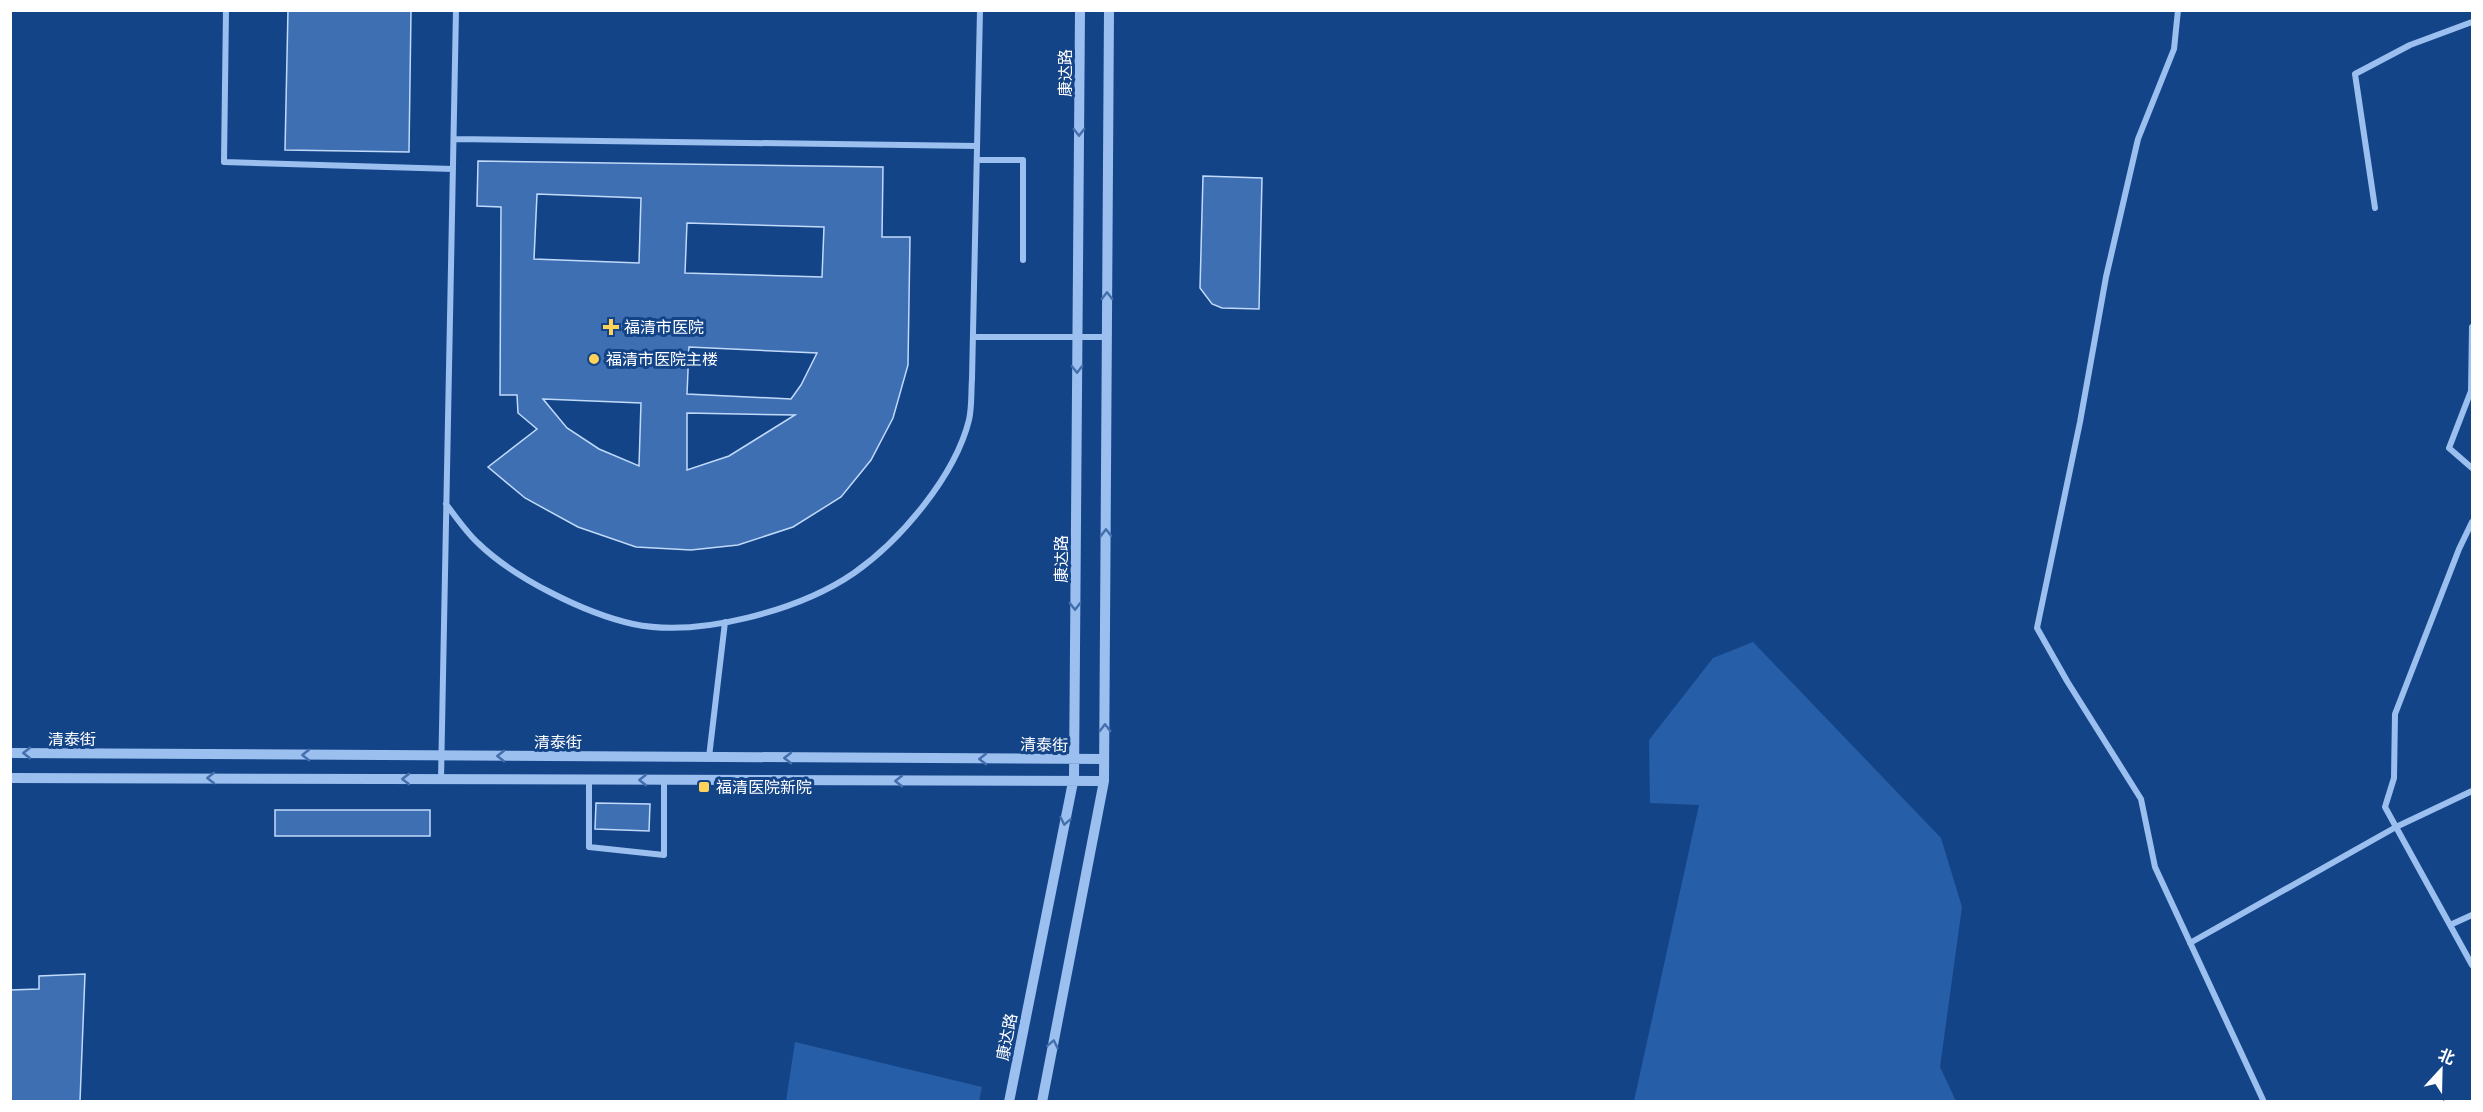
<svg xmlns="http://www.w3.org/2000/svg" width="2483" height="1112" font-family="'DejaVu Sans','Noto Sans SC',sans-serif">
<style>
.green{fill:#265ea7}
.building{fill:#3d6fb2;stroke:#c1dafb;stroke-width:1.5;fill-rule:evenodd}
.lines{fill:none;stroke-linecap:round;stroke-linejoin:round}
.minor{stroke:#9bbfef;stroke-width:6}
.tertiary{stroke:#9bbfef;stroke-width:10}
.oneway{stroke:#436fac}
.poi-dot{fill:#ffd359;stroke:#144488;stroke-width:2}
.labels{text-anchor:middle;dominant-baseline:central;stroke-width:6;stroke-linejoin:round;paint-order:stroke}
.street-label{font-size:16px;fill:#fff;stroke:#144488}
.poi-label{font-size:16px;fill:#fff;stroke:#144488;text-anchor:start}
</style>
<rect width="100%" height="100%" fill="#144488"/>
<path class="green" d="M1753,642L1941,838L1962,907L1940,1067L1956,1101H1634L1699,805L1650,803L1649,740L1713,658Z
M795,1042L982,1087L979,1101H786Z"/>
<path class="building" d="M288,10H411L409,152L285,150Z
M478,161L883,167L882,237H910L908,365L893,418L871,460L841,497L793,527L738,545L691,550L636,547L578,527L525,498L488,467L537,429L518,413L517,395H500L501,207L477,206ZM537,194L641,198L639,263L534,259ZM687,223L824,227L822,277L685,273ZM689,347L817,353L801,385L791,399L687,394ZM543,399L641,403L639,466L599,449L567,428ZM687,413L795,415L729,456L687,470Z
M1203,176L1262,178L1259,309L1222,308L1212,304L1200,288Z
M596,803L650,804L649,831L595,829Z
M275,810H430V836H275Z
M85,974L80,1101H10V990L39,989V976Z"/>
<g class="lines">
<path class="minor" d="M226,10L224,162L453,169
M2178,10L2174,49L2138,139L2106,277L2080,422L2037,628L2067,681L2141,799L2155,867L2264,1102
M454,139L977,146
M977,160H1023V260
M2375,208L2355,74L2410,45L2472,22
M2472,327L2471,391L2449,448L2472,468
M973,337H1107
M446,504C456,517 466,532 478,543C514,578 584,613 633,624C699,638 800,610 854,573C901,540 955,476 969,420C972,407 971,392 972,379L980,10
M2472,522L2459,549L2395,714L2394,778L2385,807L2472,965
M709,757L725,622
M441,779L456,10
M589,780V847L664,855V780
M2450,925L2472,915
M2190,943L2396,827L2472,791"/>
<path class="tertiary" d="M10,753L1104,759
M10,778L1104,781
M1009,1102L1074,777L1080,10
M1042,1102L1104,781L1109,10"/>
</g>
<defs><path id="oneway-chevron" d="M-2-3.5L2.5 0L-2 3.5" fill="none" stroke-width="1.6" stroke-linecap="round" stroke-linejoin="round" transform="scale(1.5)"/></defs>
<g class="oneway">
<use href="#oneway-chevron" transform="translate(1079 132) rotate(90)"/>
<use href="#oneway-chevron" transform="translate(1107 296) rotate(-90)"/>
<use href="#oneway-chevron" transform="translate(1077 369) rotate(90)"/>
<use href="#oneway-chevron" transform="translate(1106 533) rotate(-90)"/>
<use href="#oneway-chevron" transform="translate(1075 606) rotate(90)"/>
<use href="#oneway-chevron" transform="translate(1105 728) rotate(-90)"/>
<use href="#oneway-chevron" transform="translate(27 753) rotate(-180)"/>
<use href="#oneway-chevron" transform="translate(306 755) rotate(-180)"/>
<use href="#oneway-chevron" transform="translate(501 756) rotate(-180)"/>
<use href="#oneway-chevron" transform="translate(788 758) rotate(-180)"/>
<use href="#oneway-chevron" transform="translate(983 759) rotate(-180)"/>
<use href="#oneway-chevron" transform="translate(211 778) rotate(-180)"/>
<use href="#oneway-chevron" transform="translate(406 779) rotate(-180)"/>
<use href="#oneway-chevron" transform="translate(643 780) rotate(-180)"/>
<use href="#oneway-chevron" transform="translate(899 781) rotate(-180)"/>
<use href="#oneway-chevron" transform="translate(1065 821) rotate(101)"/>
<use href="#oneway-chevron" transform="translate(1053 1044) rotate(-79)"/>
</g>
<g class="poi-dot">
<path d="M608 318h6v6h6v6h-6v6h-6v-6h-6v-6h6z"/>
<circle cx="594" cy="359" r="6"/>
<rect x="698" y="781" width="12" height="12" rx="3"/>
</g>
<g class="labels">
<g class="street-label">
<text transform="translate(1065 73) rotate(-90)">康达路</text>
<text transform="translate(1061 559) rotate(-90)">康达路</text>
<text x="72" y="739">清泰街</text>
<text x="558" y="742">清泰街</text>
<text transform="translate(1044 745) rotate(1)">清泰街</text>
<text transform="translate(1007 1037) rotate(-79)">康达路</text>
</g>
<g class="poi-label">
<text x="624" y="327">福清市医院</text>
<text x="606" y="359">福清市医院主楼</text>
<text x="716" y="787">福清医院新院</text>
</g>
</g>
<rect width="2483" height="1112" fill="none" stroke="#ffffff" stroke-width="24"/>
<g transform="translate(2441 1070) rotate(22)" stroke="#144488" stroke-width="4.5" paint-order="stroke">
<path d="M0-4.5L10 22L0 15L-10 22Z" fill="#ffffff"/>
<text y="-9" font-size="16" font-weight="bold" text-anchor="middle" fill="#ffffff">北</text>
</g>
</svg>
